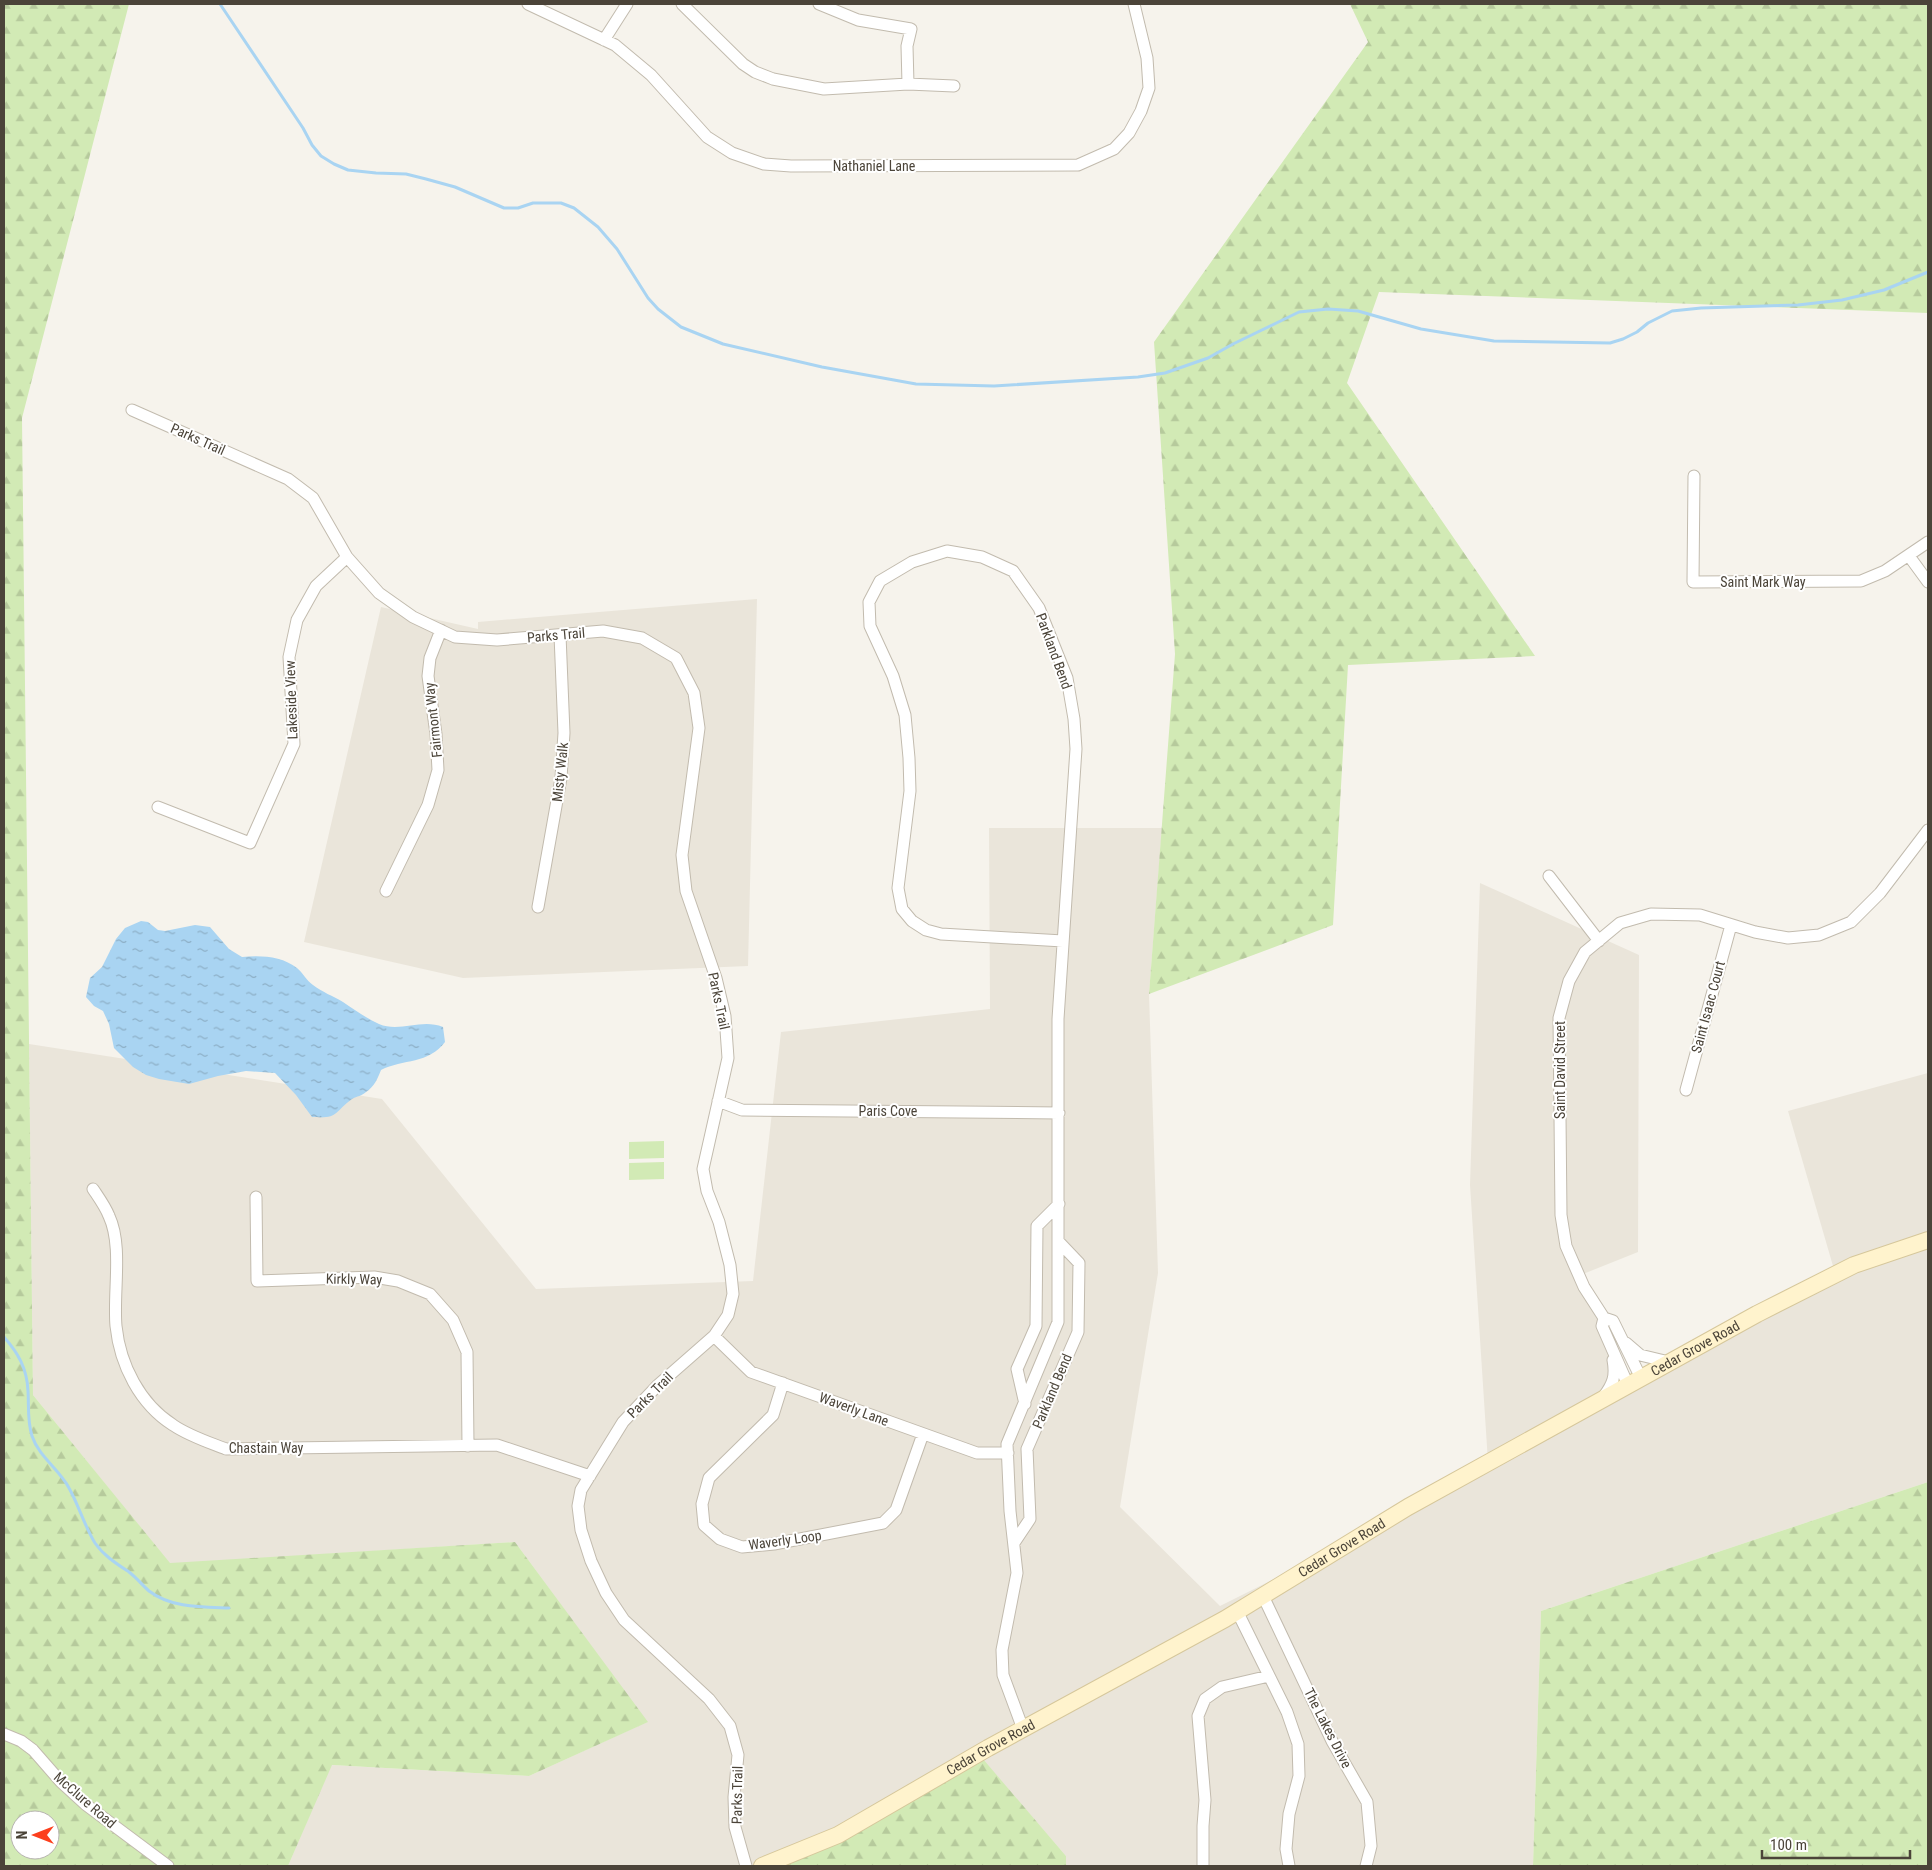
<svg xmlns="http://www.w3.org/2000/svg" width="1932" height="1870" font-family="'Roboto Condensed',sans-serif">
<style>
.residential{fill:#eae5da}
.green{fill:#d2eab5}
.forest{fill:url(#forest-firs);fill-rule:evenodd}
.water{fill:url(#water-ripples)}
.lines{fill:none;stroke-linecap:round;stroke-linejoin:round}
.stream{stroke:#a9d4f2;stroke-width:3}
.street-casing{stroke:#c2bbae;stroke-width:13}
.secondary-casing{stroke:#d6c79b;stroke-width:18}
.street{stroke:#fff;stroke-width:11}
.secondary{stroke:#fff3cd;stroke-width:16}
.labels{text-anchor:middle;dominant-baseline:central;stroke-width:4;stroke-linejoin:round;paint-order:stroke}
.street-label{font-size:14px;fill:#4b4439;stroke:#fff}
</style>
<defs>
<pattern id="forest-firs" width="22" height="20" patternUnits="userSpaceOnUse" patternTransform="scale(1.25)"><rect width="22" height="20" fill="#d2eab5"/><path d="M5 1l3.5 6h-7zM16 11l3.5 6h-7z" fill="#b6ca9c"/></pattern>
<pattern id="water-ripples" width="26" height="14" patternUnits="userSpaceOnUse" patternTransform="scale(1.25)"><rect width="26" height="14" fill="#a9d4f2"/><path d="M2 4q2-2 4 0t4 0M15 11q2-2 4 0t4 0" fill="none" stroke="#8caec5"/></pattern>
</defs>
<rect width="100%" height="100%" fill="#f6f3ec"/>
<path class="residential" d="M757,599L748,966L463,978L304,942L381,607L478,629V622Z
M989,828H1162L1149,994L1158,1273L1120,1507L1220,1606L1386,1523L1488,1462L1470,1185L1480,883L1639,955L1638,1252L1583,1274L1627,1383L1833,1266L1788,1111L1928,1073V1482L1541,1611L1533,1866H1066V1856L976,1752L817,1841L756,1866H288L331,1765L529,1776L647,1722L515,1542L170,1564L33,1395L29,1044L382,1099L536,1289L753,1281L781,1032L990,1009Z"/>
<path class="green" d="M664,1141V1158L629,1159V1142Z
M664,1162V1179L629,1180V1163Z"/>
<path class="forest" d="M4,4H129L22,418L33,1395L170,1563L515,1542L648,1722L529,1776L332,1765L288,1866H4ZM20,1820H50V1850H20Z
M1350,4H1928V313L1379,292L1347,383L1535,656L1348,665L1333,925L1149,994L1175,654L1154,342L1368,42Z
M1928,1482V1866H1533L1541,1611Z
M977,1752L1066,1856V1866H756L817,1841Z"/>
<path class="water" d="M141,921L148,922L158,930L165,931L195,925L210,927L229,949L242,957C260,955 282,956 297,968C303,973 306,980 313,985C322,992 333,996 343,1002C355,1010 366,1018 379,1024C400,1033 421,1018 443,1027L445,1042C429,1064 403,1059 381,1070C378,1078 374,1087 366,1092C362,1096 357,1096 352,1099C333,1113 339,1119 312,1117L296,1095L275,1073L246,1071L218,1076L189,1084L159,1079L146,1075L133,1067L114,1048L109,1024L103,1011L94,1006L86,997L90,978L102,967L116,939L125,928Z"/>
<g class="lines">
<path class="stream" d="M220,4L303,128L312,145L321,156L334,164L348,170L376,173L406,174L426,179L455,187L504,208H518L533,203H561L574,208L598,227L617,249L648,298L658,309L681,327L723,344L822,367L916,384L994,386L1138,377L1165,373L1208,358L1233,344L1299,312L1328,309L1358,311L1421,329L1494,341L1610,343L1623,339L1637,332L1648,323L1672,311L1701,308L1798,305L1842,300L1884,290L1928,272
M4,1337C18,1353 27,1368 28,1391C29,1406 27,1420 32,1436C39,1457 59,1469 69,1488C79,1506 84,1525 95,1543C104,1556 117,1564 129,1572C137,1578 142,1585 149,1591C171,1608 202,1607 229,1608"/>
<defs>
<path id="street" d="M528,4L615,45L651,75L707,137L732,153L764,164L791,166L1078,165L1114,149L1129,133L1141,111L1149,88L1147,58L1134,4
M682,4L743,64L755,72L773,79L824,89L908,84L907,46L911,29L858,20L819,4
M604,40L627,4
M908,84L954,86
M132,410L288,479L313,498L347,557L379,593L413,617L455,637L497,640L603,631L642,638L676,658L694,693L699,728L682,855L686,891L716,978L725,1016L728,1058L703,1169L707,1191L719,1222L730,1265L733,1294L728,1315L714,1336L657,1386L623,1422L581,1490L578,1506L581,1530L591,1561L606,1593L624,1620L709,1699L730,1726L738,1755L734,1797L735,1827L746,1866
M1694,476L1693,582L1861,581L1885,571L1928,542
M1909,556L1928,582
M158,807L250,843L294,744L289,657L297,620L316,586L347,557
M1549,876L1599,941
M386,891L428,805L438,770L436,734L428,676L430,658L441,630
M538,907L561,778L564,733L560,635
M1686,1090L1731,925
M718,1101L742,1110L1059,1113
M93,1189C99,1198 105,1206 109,1216C123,1246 113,1292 116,1326C120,1365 140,1404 173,1425C189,1436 208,1442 226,1449L497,1445L590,1476
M256,1197L257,1281L374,1277L398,1281L430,1294L453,1320L467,1352L468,1446
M1604,1318L1602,1326L1628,1385
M714,1336L751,1372L977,1453H1008
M1626,1343L1640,1355L1669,1362
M1641,1378L1613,1321L1604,1318L1584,1287L1566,1246L1561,1215L1559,1018L1569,981L1585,952L1620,923L1651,914L1700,915L1755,932L1788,938L1819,935L1851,922L1880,893L1928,830
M783,1383L773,1415L709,1478L702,1504L704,1525L720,1539L742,1547L774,1544L883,1523L896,1510L923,1434
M1604,1396C1613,1384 1616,1376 1613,1360
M1025,1404L1017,1369L1036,1326L1037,1226L1059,1204
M1014,1543L1030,1519L1027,1449L1078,1332L1079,1263L1059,1242
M1263,1596L1332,1741L1367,1802L1371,1846L1366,1866
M1237,1611L1287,1712L1298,1744L1299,1776L1289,1814L1286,1849L1289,1866
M1023,1729L1003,1675L1002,1650L1017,1573L1010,1511L1007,1444L1058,1322V1019L1076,749L1074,719L1067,678L1039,608L1013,571L982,557L947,551L912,562L880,581L869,602L870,626L893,676L905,715L909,758L910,791L898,888L902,909L912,921L926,930L941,934L1063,941
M4,1734L21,1741L33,1750L61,1782L85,1804L168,1866
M1203,1866V1826L1205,1800L1198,1716L1205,1699L1222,1687L1269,1676"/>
<g id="secondary">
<path id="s1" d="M762,1866L838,1835L988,1748L1225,1619L1408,1507L1757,1314L1854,1265L1928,1240"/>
</g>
</defs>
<use href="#street" class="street-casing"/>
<use href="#secondary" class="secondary-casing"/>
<use href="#street" class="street"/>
<use href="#secondary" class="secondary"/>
</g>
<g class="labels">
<g class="street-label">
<text x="874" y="166">Nathaniel Lane</text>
<text transform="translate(198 439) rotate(24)">Parks Trail</text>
<text x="1763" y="582">Saint Mark Way</text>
<text transform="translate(556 635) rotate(-5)">Parks Trail</text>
<text transform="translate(1054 651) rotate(70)">Parkland Bend</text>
<text transform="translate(291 700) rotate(-92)">Lakeside View</text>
<text transform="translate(433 720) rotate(-96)">Fairmont Way</text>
<text transform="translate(560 772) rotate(-84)">Misty Walk</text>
<text transform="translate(719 1001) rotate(78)">Parks Trail</text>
<text transform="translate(1708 1007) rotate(-75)">Saint Isaac Court</text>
<text transform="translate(1560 1070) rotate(-90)">Saint David Street</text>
<text x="888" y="1111">Paris Cove</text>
<text transform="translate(354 1279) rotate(1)">Kirkly Way</text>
<text stroke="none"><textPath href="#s1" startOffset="1068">Cedar Grove Road</textPath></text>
<text transform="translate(1052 1391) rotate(-67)">Parkland Bend</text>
<text transform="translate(650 1395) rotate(-45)">Parks Trail</text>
<text transform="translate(854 1409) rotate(20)">Waverly Lane</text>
<text x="266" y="1448">Chastain Way</text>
<text transform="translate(785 1540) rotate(-8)">Waverly Loop</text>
<text stroke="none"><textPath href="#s1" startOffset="662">Cedar Grove Road</textPath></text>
<text transform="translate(1328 1728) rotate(63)">The Lakes Drive</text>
<text stroke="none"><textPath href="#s1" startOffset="258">Cedar Grove Road</textPath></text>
<text transform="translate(737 1795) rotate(-89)">Parks Trail</text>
<text transform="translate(85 1800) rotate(41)">McClure Road</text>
</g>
</g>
<rect width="1932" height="1870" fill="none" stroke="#4b4439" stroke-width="10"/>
<g transform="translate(35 1835) rotate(270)"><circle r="24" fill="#ffffff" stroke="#b7b4b0"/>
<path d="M0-4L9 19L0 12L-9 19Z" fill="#fc3f1d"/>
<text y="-8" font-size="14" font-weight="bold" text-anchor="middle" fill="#4b4439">N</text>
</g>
<path d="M1762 1850v8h148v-8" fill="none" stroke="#4b4439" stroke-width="2.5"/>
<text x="1770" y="1850" font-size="15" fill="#4b4439" stroke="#ffffff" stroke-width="4" paint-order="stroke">100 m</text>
</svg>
